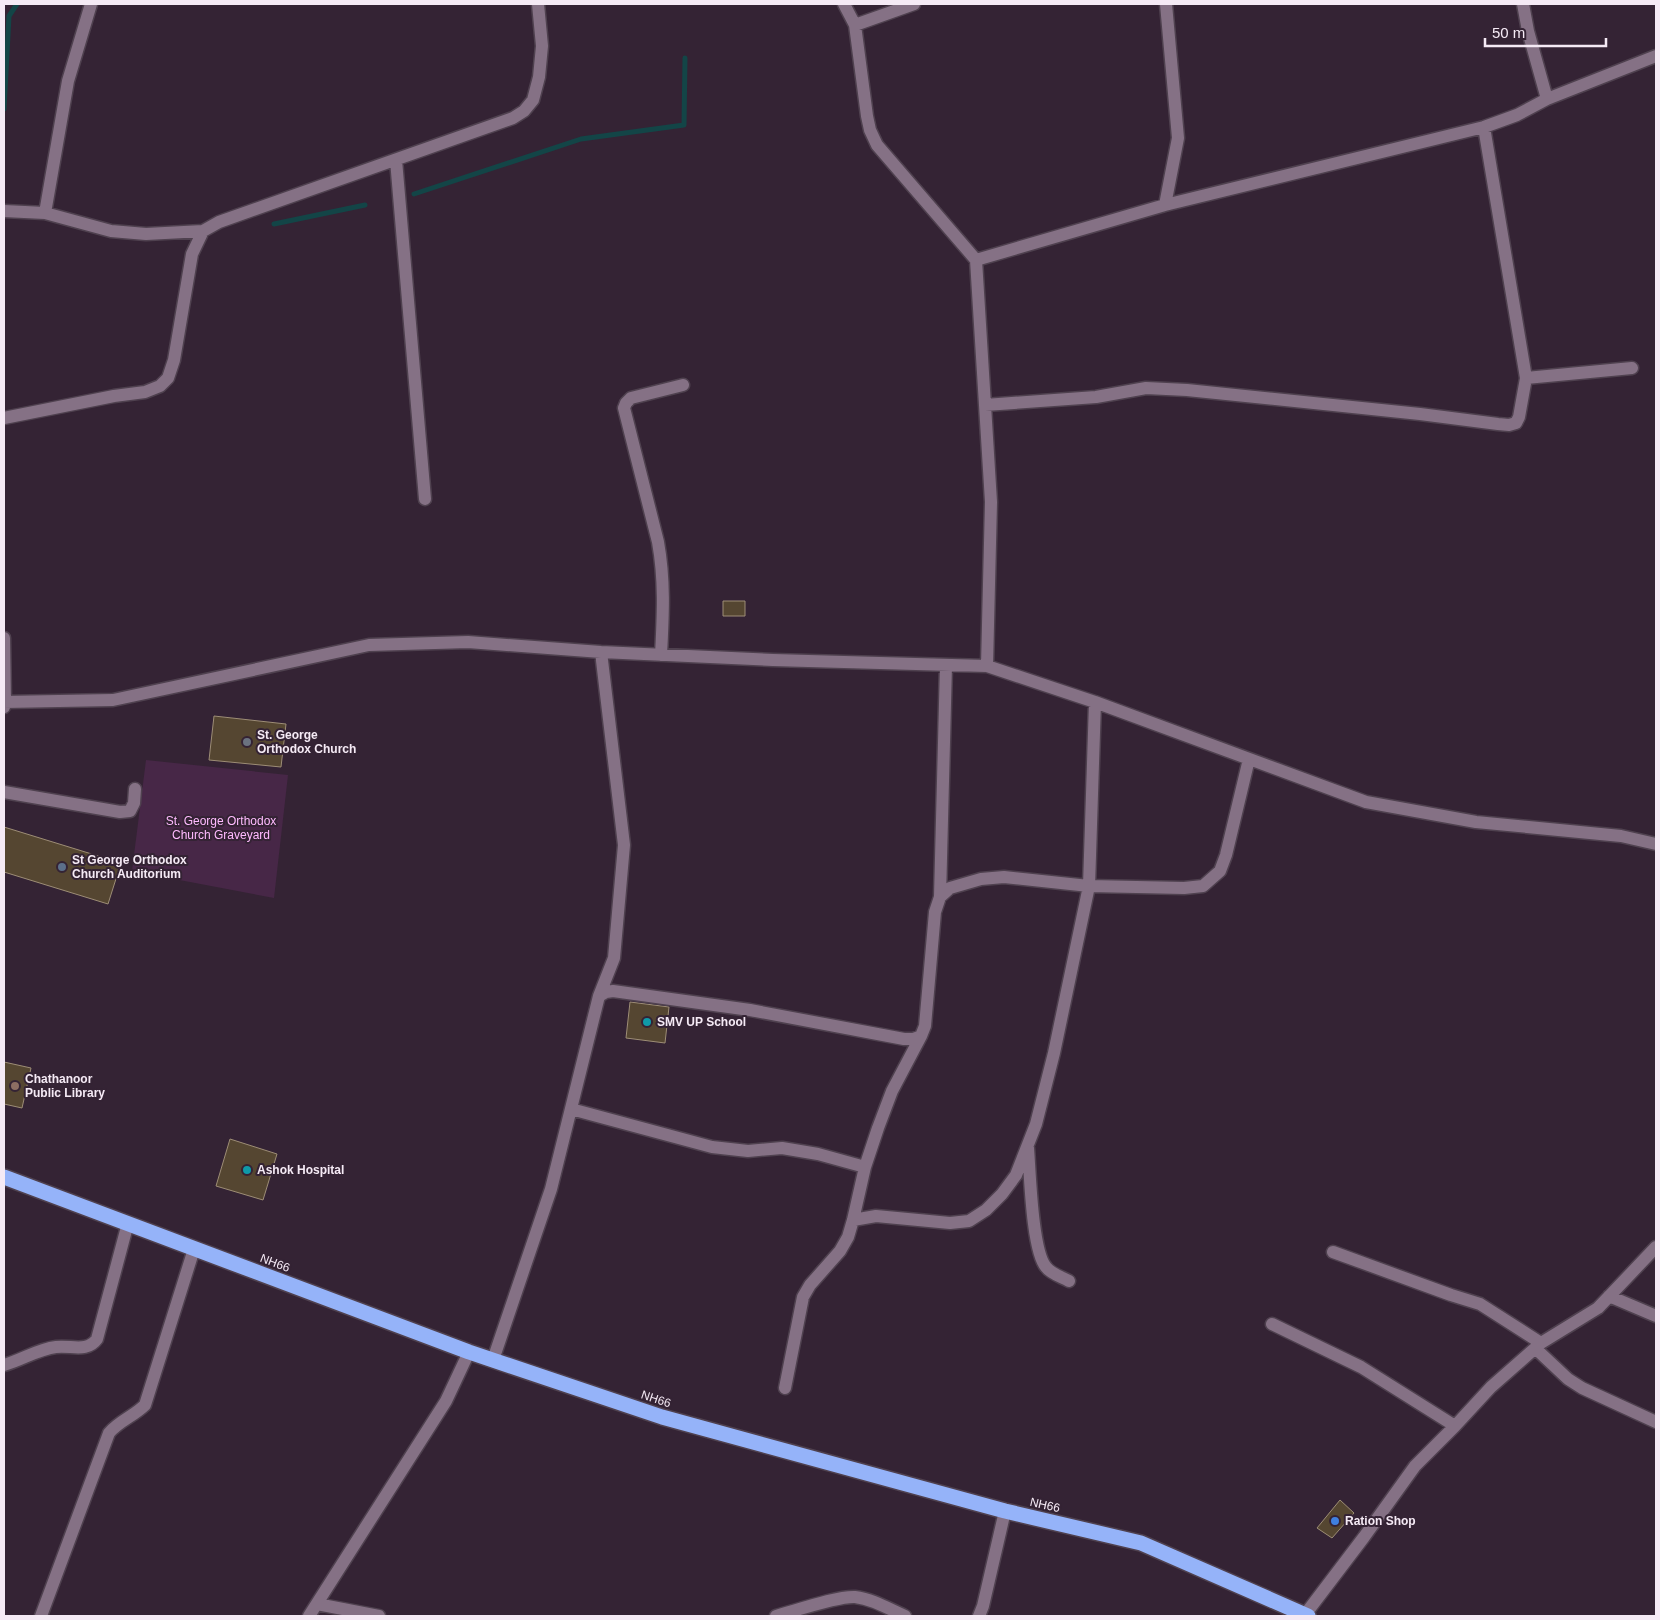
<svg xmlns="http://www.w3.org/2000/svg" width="1660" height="1620" font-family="Helvetica,sans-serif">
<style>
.green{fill:#472747}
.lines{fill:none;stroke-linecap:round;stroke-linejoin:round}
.stream{stroke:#134547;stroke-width:5}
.building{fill:#554631;stroke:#9d8d76}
.minor-casing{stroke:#4f414f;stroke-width:15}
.highway-casing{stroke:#4f414f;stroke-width:18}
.minor{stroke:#857185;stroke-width:12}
.highway{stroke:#95b3f9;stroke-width:15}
.worship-dot{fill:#6b7280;stroke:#342334;stroke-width:2}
.service-dot{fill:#5c6f8a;stroke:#342334;stroke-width:2}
.culture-dot{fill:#0f9aa8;stroke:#342334;stroke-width:2}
.education-dot{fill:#8d6e63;stroke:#342334;stroke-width:2}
.shop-dot{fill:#3f7fe0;stroke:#342334;stroke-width:2}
.labels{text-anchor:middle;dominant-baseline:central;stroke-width:4;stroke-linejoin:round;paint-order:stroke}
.poi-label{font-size:12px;font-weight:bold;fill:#f5eaf5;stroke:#342334;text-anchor:start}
.park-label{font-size:12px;fill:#fbf;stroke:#342334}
.street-label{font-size:12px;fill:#f5eaf5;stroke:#342334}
</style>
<rect width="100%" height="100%" fill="#342334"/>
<path class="green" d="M146,760L288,775L274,898L132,871Z"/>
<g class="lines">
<path class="stream" d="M4,109L9,16L17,4
M414,194L581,139L684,125L685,58
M274,224L365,205"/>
</g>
<path class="building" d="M723,601H745V616H723Z
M214,716L286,724L281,767L209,760Z
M4,827L121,863L108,904L4,872Z
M630,1002L669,1007L665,1043L626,1038Z
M4,1062L31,1068L22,1108L4,1104Z
M230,1139L277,1154L263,1200L216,1186Z
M1340,1500L1354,1513L1332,1538L1317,1528Z"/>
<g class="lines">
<defs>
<path id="minor" d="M844,4L855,25L867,116L870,130L877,145L976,260
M1523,4L1528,31L1547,99
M855,25L914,4
M396,160L425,499
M1165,205L1484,127L1517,115L1547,99L1656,56
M4,211L45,213L68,81L91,4
M45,213L111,231L146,234L203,231
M1526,378L1632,368
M985,405L1096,397L1146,388L1187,390L1420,414L1498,424L1509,425L1516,423L1519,417L1526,378L1484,127
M4,418L114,396L145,392L160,386L168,378L174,360L192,254L203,231L219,222L513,118L524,111L533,100L539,77L542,46L538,4
M4,638L5,703L4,707
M661,655C663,616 665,581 658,542L624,408L626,403L631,398L683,385
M987,666L1095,702L1366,802L1476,822L1621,836L1656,844
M4,702L113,700L369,645L468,642L601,652L773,660L987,666L991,502L976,260L1165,205L1178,138L1166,4
M4,792L120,812L130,811L134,803L135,789
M940,897L946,665
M599,996L614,958L624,845L601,652
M571,1109L712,1147L748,1151L782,1148L818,1154L865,1167
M1028,1148C1030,1173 1032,1251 1046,1267C1051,1274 1062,1277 1069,1281
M853,1220L876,1216L950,1223L969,1221L986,1210L1002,1194L1016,1175L1036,1124L1054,1053L1089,886L1095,702
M1333,1252L1451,1295L1480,1304L1541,1343
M1609,1296L1656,1316
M1272,1324L1361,1367L1455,1426
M1535,1348L1568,1379L1582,1388L1656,1422
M493,1360L551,1189L599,996L606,992L613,991L750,1010L904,1039H913L921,1036
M4,1365C22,1360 38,1349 56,1347C71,1345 87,1353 97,1339L128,1223
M785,1388L803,1297L810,1285L840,1251L848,1237L853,1220L865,1167L878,1128L892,1091L921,1036L925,1026L935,912L940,897L950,888L981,879L1004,877L1089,886L1184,888L1203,886L1220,871L1226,855L1249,759
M317,1604L379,1616
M41,1616L109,1433C119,1421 134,1416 145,1405L194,1249
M309,1616L446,1401L469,1352
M776,1616C795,1611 837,1596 855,1597C873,1599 889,1609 905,1616
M979,1616L983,1606L1005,1511
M1304,1616L1364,1537L1415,1466L1455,1426L1491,1387L1541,1343L1598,1308L1656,1247"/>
<path id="highway" d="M4,1177L469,1352L662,1417L1005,1511L1141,1543L1308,1616"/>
</defs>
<use href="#minor" class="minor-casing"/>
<use href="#highway" class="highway-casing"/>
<use href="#minor" class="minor"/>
<use href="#highway" class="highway"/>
</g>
<circle class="worship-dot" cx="247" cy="742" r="5"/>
<circle class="service-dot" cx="62" cy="867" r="5"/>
<g class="culture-dot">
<circle cx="647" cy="1022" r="5"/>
<circle cx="247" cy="1170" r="5"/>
</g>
<circle class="education-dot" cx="15" cy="1086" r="5"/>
<circle class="shop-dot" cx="1335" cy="1521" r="5"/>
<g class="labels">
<g class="poi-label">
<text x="257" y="735">St. George<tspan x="257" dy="14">Orthodox Church</tspan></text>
<text x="72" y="860">St George Orthodox<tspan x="72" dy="14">Church Auditorium</tspan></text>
<text x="657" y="1022">SMV UP School</text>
<text x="25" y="1079">Chathanoor<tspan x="25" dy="14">Public Library</tspan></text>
<text x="257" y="1170">Ashok Hospital</text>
<text x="1345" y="1521">Ration Shop</text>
</g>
<g class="park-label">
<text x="221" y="821">St. George Orthodox<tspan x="221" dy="14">Church Graveyard</tspan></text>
</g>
<g class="street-label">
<text transform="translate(275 1263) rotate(21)">NH66</text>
<text transform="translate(656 1399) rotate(18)">NH66</text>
<text transform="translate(1045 1505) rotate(13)">NH66</text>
</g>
</g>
<rect width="1660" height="1620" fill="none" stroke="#f5eaf5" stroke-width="10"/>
<path d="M1485 38v8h121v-8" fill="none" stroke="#f5eaf5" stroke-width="2.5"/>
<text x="1492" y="38" font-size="15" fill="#f5eaf5" stroke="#342334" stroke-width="4" paint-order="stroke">50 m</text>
</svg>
